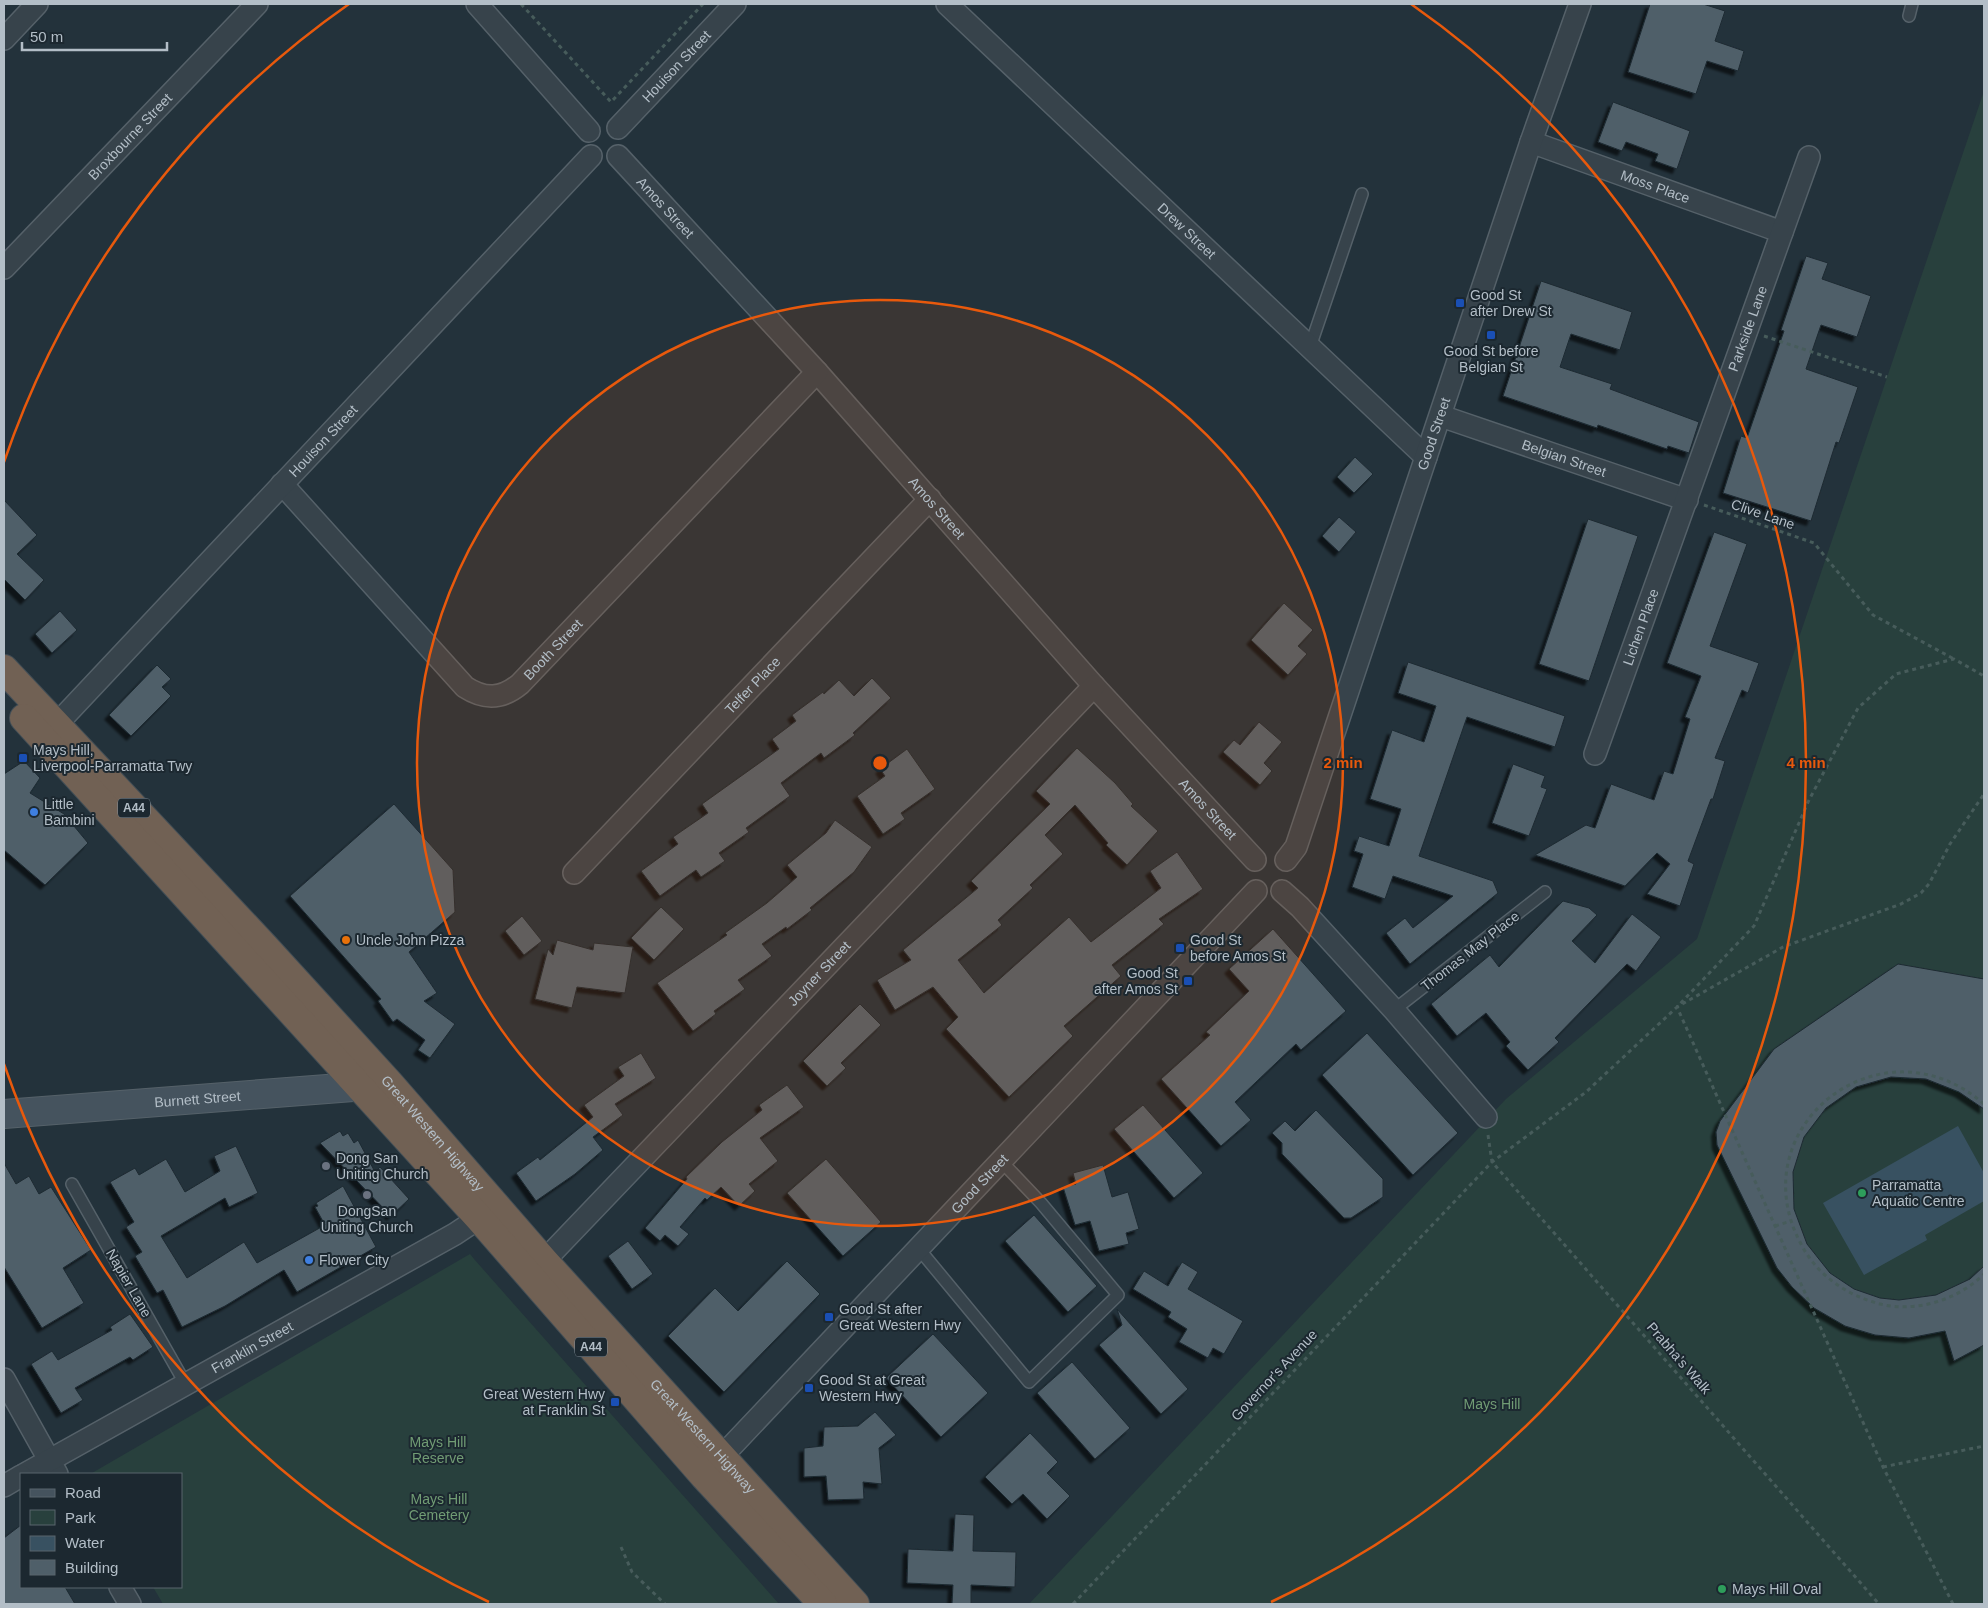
<svg xmlns="http://www.w3.org/2000/svg" width="1988" height="1608" font-family="Arial,sans-serif">
<style>
.green{fill:#28403d}
.water{fill:#385161}
.building{fill:#4f5f69;stroke:#1e2a32;filter:url(#shadow)}
.lines{fill:none;stroke-linecap:round;stroke-linejoin:round}
.lane-casing{stroke:#556169;stroke-width:14}
.street-casing{stroke:#556169;stroke-width:24}
.secondary-casing{stroke:#556169;stroke-width:30}
.highway-casing{stroke:#424e56;stroke-width:30}
.path{stroke:#475c5b;stroke-width:3;stroke-dasharray:4 4;stroke-linecap:butt}
.lane{stroke:#37434b;stroke-width:11}
.street{stroke:#37434b;stroke-width:21}
.secondary{stroke:#45535e;stroke-width:28}
.highway{stroke:#716154;stroke-width:28}
.ring{fill:none;stroke:#e8590c;stroke-width:2.5}
.transit-dot{fill:#1a4fb4;stroke:#1c2830;stroke-width:2}
.shop-dot{fill:#3f7fe0;stroke:#1c2830;stroke-width:2}
.food-dot{fill:#e8710a;stroke:#1c2830;stroke-width:2}
.worship-dot{fill:#6b7280;stroke:#1c2830;stroke-width:2}
.leisure-dot{fill:#2e9e5b;stroke:#1c2830;stroke-width:2}
.labels{text-anchor:middle;dominant-baseline:central;stroke-width:4;stroke-linejoin:round;paint-order:stroke}
.shield{fill:#1c2830;stroke:#86919a;stroke-width:1}
.shield-label{font-size:12px;font-weight:bold;fill:#b3bec7}
.street-label{font-size:14px;fill:#b3bec7;stroke:#1c2830}
.poi-label{font-size:14px;fill:#b3bec7;stroke:#1c2830;text-anchor:start}
.park-label{font-size:14px;fill:#719c74;stroke:#1c2830}
.centre{fill:#e8590c;stroke:#1c2830;stroke-width:2.5}
.ring-label{font-size:15px;text-anchor:middle;font-weight:bold;fill:#e8590c;stroke:#1c2830;stroke-width:4;stroke-linejoin:round;paint-order:stroke}
</style>
<defs>
<filter id="shadow"><feDropShadow dx="-4.5" dy="4.5" stdDeviation="1" flood-color="#0009"/></filter>
</defs>
<rect width="100%" height="100%" fill="#23323b"/>
<path class="green" d="M1984,91V1604H1029L1506,1099L1697,939Z
M470,1254L474,1259L779,1604H163L153,1587H181V1474L92,1473Z"/>
<path class="water" d="M1958,1126L1984,1173V1201L1925,1235L1927,1240L1864,1275L1823,1203Z"/>
<path class="building" d="M1650,4H1703L1725,11L1715,41L1744,51L1738,71L1707,61L1696,94L1628,72Z
M1613,102L1690,131L1677,169L1655,161L1658,154L1626,142L1622,151L1598,142Z
M1806,256L1828,263L1822,279L1871,296L1857,337L1821,325L1806,369L1858,387L1839,443L1836,442L1811,521L1723,493L1741,436L1747,438L1784,331L1781,330Z
M1541,281L1632,312L1620,350L1571,334L1560,367L1612,384L1610,389L1699,422L1689,453L1668,446L1667,449L1598,425L1597,428L1503,396Z
M1355,457L1373,474L1354,493L1337,477Z
M4,500L37,535L17,554L44,580L25,600L4,579Z
M1339,517L1356,532L1339,552L1322,536Z
M1588,519L1638,536L1589,681L1539,664Z
M1714,532L1747,544L1710,646L1759,663L1748,693L1742,690L1715,758L1725,761L1713,799H1711L1688,861L1694,864L1680,906L1647,894L1670,864L1657,853L1625,886L1535,855L1586,825L1595,828L1611,784L1654,800L1664,771L1673,774L1690,719L1685,717L1701,676L1667,663Z
M1284,603L1313,630L1298,646L1307,654L1288,675L1251,640Z
M60,611L77,630L52,653L35,634Z
M1408,662L1565,716L1555,747L1467,717L1419,856L1493,881L1498,893L1410,964L1386,933L1405,918L1413,928L1453,896L1393,876L1385,899L1352,887L1363,854L1354,851L1359,836L1389,846L1401,809L1370,799L1392,730L1424,742L1436,706L1398,693Z
M157,665L171,679L162,687L171,696L131,736L109,715Z
M872,678L891,698L853,733L855,735L824,758L821,753L781,783L790,796L746,828L749,832L719,853L725,861L701,877L696,870L660,896L641,871L678,844L673,837L708,813L702,804L779,749L772,739L796,721L792,715L823,692L824,694L839,680L854,696Z
M1259,722L1282,742L1264,763L1272,771L1260,785L1223,752L1234,740L1240,745Z
M1077,748L1115,783L1133,804L1131,806L1158,831L1127,865L1106,845L1108,843L1075,805L1045,835L1063,854L1030,885L1033,888L998,920L1002,925L958,960L984,993L1069,917L1091,942L1161,888L1150,871L1177,852L1203,889L1159,919L1164,924L1112,965L1121,976L1064,1026L1073,1036L1009,1097L946,1029L958,1017L933,987L895,1010L877,980L911,960L903,950L978,888L971,881L1050,804L1036,791Z
M907,749L935,789L901,813L905,819L883,834L857,796L885,776L880,769Z
M24,761L40,778L30,793L64,814L88,843L45,885L4,850V774Z
M1513,764L1545,776L1541,787L1547,789L1529,836L1492,823Z
M394,804L453,870L455,912L409,952L437,993L424,1001L455,1024L430,1058L418,1050L425,1040L397,1019L393,1022L378,1001L381,999L290,896Z
M835,820L872,847L854,872L810,908L812,910L787,929L786,927L762,944L772,956L738,980L745,989L714,1011L716,1014L693,1031L657,983L727,935L725,933L767,903L797,877L787,865L826,833Z
M1563,901L1589,908L1597,915L1572,941L1595,963L1632,914L1661,937L1636,971L1627,964L1555,1038L1559,1042L1528,1070L1506,1046L1510,1042L1486,1013L1457,1036L1431,1004L1490,955L1499,967Z
M661,907L684,929L654,960L631,938Z
M522,916L542,941L524,955L505,931Z
M1273,929L1346,1011L1301,1050L1296,1044L1235,1102L1251,1120L1221,1146L1161,1079L1210,1035L1206,1032L1249,991L1229,969Z
M557,940L593,950L594,943L633,947L625,993L577,987L572,1008L535,999L548,949L553,955Z
M1898,964L1984,979V1109L1959,1092L1926,1079L1891,1077L1856,1087L1826,1108L1804,1137L1793,1172L1794,1209L1807,1244L1830,1273L1854,1289L1880,1298L1899,1300L1936,1295L1970,1279L1984,1266V1345L1954,1361L1945,1331L1909,1338L1875,1335L1845,1326L1814,1308L1792,1287L1777,1268L1717,1145L1716,1132L1720,1121L1774,1049Z
M860,1004L881,1025L841,1063L846,1068L827,1086L803,1061Z
M1367,1033L1458,1133L1413,1175L1322,1075Z
M641,1053L656,1078L615,1104L623,1115L593,1137L603,1150L575,1174L536,1201L516,1173L538,1157L540,1160L593,1117L584,1105L624,1076L618,1067Z
M787,1085L804,1107L760,1138L778,1161L749,1184L755,1191L739,1206L721,1187L707,1200L705,1198L680,1227L689,1234L678,1246L665,1235L660,1241L645,1228L687,1179L686,1177L722,1142L762,1110L759,1105Z
M1143,1105L1203,1173L1174,1198L1114,1129Z
M1316,1110L1383,1179V1197L1351,1218H1344L1282,1154V1143L1272,1133L1285,1121L1295,1131Z
M340,1131L343,1136L348,1133L354,1143L358,1140L375,1172L380,1167L409,1199L391,1216L320,1143Z
M236,1146L258,1193L229,1207L225,1198L161,1236L187,1278L244,1242L257,1263L325,1225L315,1207L318,1206L316,1203L343,1186L376,1247L297,1292L284,1270L225,1306L182,1327L163,1290L157,1293L135,1256L142,1252L126,1227L134,1222L110,1182L135,1168L139,1175L166,1159L185,1192L220,1171L214,1156Z
M826,1159L881,1222L843,1256L787,1193Z
M4,1163L16,1184L29,1176L39,1194L51,1187L91,1250L63,1268L84,1303L42,1328L4,1267Z
M1103,1165L1112,1197L1128,1192L1139,1229L1126,1233L1129,1244L1099,1251L1090,1221L1075,1225L1063,1187L1076,1184L1073,1173Z
M1034,1215L1097,1286L1068,1312L1005,1241Z
M628,1241L653,1274L632,1289L608,1256Z
M787,1261L820,1294L724,1392L668,1336L715,1288L738,1311Z
M1182,1262L1198,1272L1188,1289L1243,1321L1224,1354L1213,1348L1208,1358L1179,1342L1187,1329L1168,1317L1171,1312L1133,1289L1144,1271L1168,1286Z
M1117,1309L1188,1389L1161,1414L1099,1345L1122,1325Z
M130,1314L153,1347L133,1360L130,1357L75,1388L83,1400L61,1413L31,1364L52,1351L58,1360L112,1330L110,1327Z
M933,1334L988,1393L941,1437L886,1378Z
M1072,1362L1130,1428L1095,1459L1037,1393Z
M875,1412L896,1435L879,1448L882,1484L863,1482L864,1499L828,1500L826,1476L804,1477V1448L823,1446L824,1427L858,1426Z
M1030,1433L1058,1462L1047,1473L1070,1496L1047,1519L1023,1494L1012,1504L985,1477Z
M955,1514L974,1515L973,1551L1016,1552L1015,1587L971,1585V1604H952L953,1585L907,1583L908,1549L953,1551Z
M21,1525V1587H65L75,1604H4V1538Z"/>
<g class="lines">
<defs>
<path id="lane" d="M1909,16L1912,4
M1310,347L1362,194
M1394,1010L1545,892
M72,1184L185,1383
M919,1249L1029,1382L1118,1295L1041,1203L1001,1161"/>
<g id="street">
<path d="M477,4L589,131"/>
<path id="s1" d="M947,4L1426,457"/>
<path d="M4,39L37,4"/>
<path id="s2" d="M618,128L735,4"/>
<path id="s3" d="M1531,142L1782,232"/>
<path id="s4" d="M618,156L817,372L1094,686L1255,860"/>
<path id="s5" d="M4,268L257,4"/>
<path id="s6" d="M1441,416L1687,500"/>
<path id="s7" d="M282,484L465,687C485,700 502,699 520,684L817,372"/>
<path id="s8" d="M56,725L591,156"/>
<path id="s9" d="M1595,754L1809,157"/>
<path id="s10" d="M1286,860L1296,847L1531,142L1580,4"/>
<path id="s11" d="M574,873L930,499"/>
<path d="M1282,891L1300,907L1394,1010L1486,1117"/>
<path id="s12" d="M544,1261L1094,686"/>
<path d="M4,1379L57,1474"/>
<path id="s13" d="M711,1468L1256,891"/>
<path id="s14" d="M25,1474L455,1234L479,1218"/>
<path d="M4,1486L21,1476"/>
<path d="M120,1587L130,1604"/>
</g>
<g id="secondary">
<path id="s15" d="M4,1114L379,1085"/>
</g>
<g id="highway">
<path id="s16" d="M4,669L265,947L390,1084L544,1261L855,1604"/>
<path d="M24,718L479,1218L704,1476L823,1604"/>
</g>
</defs>
<use href="#lane" class="lane-casing"/>
<use href="#street" class="street-casing"/>
<use href="#secondary" class="secondary-casing"/>
<use href="#highway" class="highway-casing"/>
<path class="path" d="M521,4L611,102L703,4
M1764,336L1887,377
M1704,505L1814,543L1873,615L1954,659
M1984,1104C1882,1015 1738,1127 1801,1244C1817,1275 1846,1295 1880,1304C1916,1313 1958,1300 1984,1274
M1488,1135L1492,1162L1879,1604
M1775,1226L1791,1221
M1883,1467L1984,1446
M621,1547L632,1572L665,1604
M1073,1604L1492,1162L1586,1092L1677,1007L1754,926L1809,800L1858,708L1896,674L1954,659L1984,676
M1953,1604L1883,1467L1677,1007L1783,947L1901,904L1921,893L1929,884L1950,844L1984,794"/>
<use href="#lane" class="lane"/>
<use href="#street" class="street"/>
<use href="#secondary" class="secondary"/>
<use href="#highway" class="highway"/>
</g>
<circle cx="880" cy="763" r="463" fill="#e8590c" fill-opacity=".12"/>
<g class="ring">
<circle cx="880" cy="763" r="463"/>
<path d="M489 1602A926 926 0 0 1 4 1064M4 462A926 926 0 0 1 349 4M1411 4A926 926 0 0 1 1271 1602"/>
</g>
<g class="transit-dot">
<rect x="1455" y="298" width="10" height="10" rx="2.5"/>
<rect x="1486" y="330" width="10" height="10" rx="2.5"/>
<rect x="18" y="753" width="10" height="10" rx="2.5"/>
<rect x="1175" y="943" width="10" height="10" rx="2.5"/>
<rect x="1183" y="976" width="10" height="10" rx="2.5"/>
<rect x="824" y="1312" width="10" height="10" rx="2.5"/>
<rect x="804" y="1383" width="10" height="10" rx="2.5"/>
<rect x="610" y="1397" width="10" height="10" rx="2.5"/>
</g>
<g class="shop-dot">
<circle cx="34" cy="812" r="5"/>
<circle cx="309" cy="1260" r="5"/>
</g>
<circle class="food-dot" cx="346" cy="940" r="5"/>
<g class="worship-dot">
<circle cx="326" cy="1166" r="5"/>
<circle cx="367" cy="1195" r="5"/>
</g>
<g class="leisure-dot">
<circle cx="1862" cy="1193" r="5"/>
<circle cx="1722" cy="1589" r="5"/>
</g>
<g class="labels">
<g class="shield">
<rect x="118" y="798.5" width="32" height="19" rx="4"/>
<rect x="575" y="1337.5" width="32" height="19" rx="4"/>
</g>
<g class="shield-label">
<text x="134" y="808">A44</text>
<text x="591" y="1347">A44</text>
</g>
<g class="street-label">
<text stroke="none"><textPath href="#s2" startOffset="85">Houison Street</textPath></text>
<text stroke="none"><textPath href="#s5" startOffset="182">Broxbourne Street</textPath></text>
<text stroke="none"><textPath href="#s3" startOffset="132">Moss Place</textPath></text>
<text stroke="none"><textPath href="#s4" startOffset="70">Amos Street</textPath></text>
<text stroke="none"><textPath href="#s1" startOffset="330">Drew Street</textPath></text>
<text stroke="none"><textPath href="#s9" startOffset="452">Parkside Lane</textPath></text>
<text stroke="none"><textPath href="#s10" startOffset="452">Good Street</textPath></text>
<text stroke="none"><textPath href="#s8" startOffset="390">Houison Street</textPath></text>
<text stroke="none"><textPath href="#s6" startOffset="130">Belgian Street</textPath></text>
<text stroke="none"><textPath href="#s4" startOffset="475">Amos Street</textPath></text>
<text transform="translate(1763 514) rotate(19)">Clive Lane</text>
<text stroke="none"><textPath href="#s9" startOffset="135">Lichen Place</textPath></text>
<text stroke="none"><textPath href="#s7" startOffset="381">Booth Street</textPath></text>
<text stroke="none"><textPath href="#s11" startOffset="259">Telfer Place</textPath></text>
<text stroke="none"><textPath href="#s4" startOffset="880">Amos Street</textPath></text>
<text transform="translate(1470 951) rotate(-38)">Thomas May Place</text>
<text stroke="none"><textPath href="#s12" startOffset="398">Joyner Street</textPath></text>
<text stroke="none"><textPath href="#s15" startOffset="194">Burnett Street</textPath></text>
<text stroke="none"><textPath href="#s16" startOffset="632">Great Western Highway</textPath></text>
<text stroke="none"><textPath href="#s13" startOffset="391">Good Street</textPath></text>
<text transform="translate(129 1283) rotate(60)">Napier Lane</text>
<text stroke="none"><textPath href="#s14" startOffset="260">Franklin Street</textPath></text>
<text transform="translate(1679 1358) rotate(49)">Prabha’s Walk</text>
<text transform="translate(1274 1375) rotate(-47)">Governor's Avenue</text>
<text stroke="none"><textPath href="#s16" startOffset="1038">Great Western Highway</textPath></text>
</g>
<g class="poi-label">
<text x="1470" y="295">Good St<tspan x="1470" dy="16">after Drew St</tspan></text>
<text x="1491" y="351" text-anchor="middle">Good St before<tspan x="1491" dy="16">Belgian St</tspan></text>
<text x="33" y="750">Mays Hill,<tspan x="33" dy="16">Liverpool-Parramatta Twy</tspan></text>
<text x="44" y="804">Little<tspan x="44" dy="16">Bambini</tspan></text>
<text x="356" y="940">Uncle John Pizza</text>
<text x="1190" y="940">Good St<tspan x="1190" dy="16">before Amos St</tspan></text>
<text x="1178" y="973" text-anchor="end">Good St<tspan x="1178" dy="16">after Amos St</tspan></text>
<text x="336" y="1158">Dong San<tspan x="336" dy="16">Uniting Church</tspan></text>
<text x="1872" y="1185">Parramatta<tspan x="1872" dy="16">Aquatic Centre</tspan></text>
<text x="367" y="1211" text-anchor="middle">DongSan<tspan x="367" dy="16">Uniting Church</tspan></text>
<text x="319" y="1260">Flower City</text>
<text x="839" y="1309">Good St after<tspan x="839" dy="16">Great Western Hwy</tspan></text>
<text x="819" y="1380">Good St at Great<tspan x="819" dy="16">Western Hwy</tspan></text>
<text x="605" y="1394" text-anchor="end">Great Western Hwy<tspan x="605" dy="16">at Franklin St</tspan></text>
<text x="1732" y="1589">Mays Hill Oval</text>
</g>
<g class="park-label">
<text x="1492" y="1404">Mays Hill</text>
<text x="438" y="1442">Mays Hill<tspan x="438" dy="16">Reserve</tspan></text>
<text x="439" y="1499">Mays Hill<tspan x="439" dy="16">Cemetery</tspan></text>
</g>
</g>
<circle cx="880" cy="763" r="8" class="centre"/>
<g class="ring-label">
<text x="1343" y="768">2 min</text>
<text x="1806" y="768">4 min</text>
</g>
<rect width="1988" height="1608" fill="none" stroke="#b3bec7" stroke-width="10"/>
<rect x="20" y="1473" width="162" height="115" fill="#1c2830" stroke="#58646c"/>
<rect x="30" y="1489" width="25" height="8" fill="#45535e" stroke="#58646c"/>
<text x="65" y="1498" font-size="15" fill="#b3bec7">Road</text>
<rect x="30" y="1510" width="25" height="15" fill="#28403d" stroke="#58646c"/>
<text x="65" y="1523" font-size="15" fill="#b3bec7">Park</text>
<rect x="30" y="1536" width="25" height="15" fill="#385161" stroke="#58646c"/>
<text x="65" y="1548" font-size="15" fill="#b3bec7">Water</text>
<rect x="30" y="1560" width="25" height="15" fill="#4f5f69" stroke="#58646c"/>
<text x="65" y="1573" font-size="15" fill="#b3bec7">Building</text>
<path d="M22 42v8h145v-8" fill="none" stroke="#b3bec7" stroke-width="2.5"/>
<text x="30" y="42" font-size="15" fill="#b3bec7" stroke="#1c2830" stroke-width="4" paint-order="stroke">50 m</text>
</svg>
